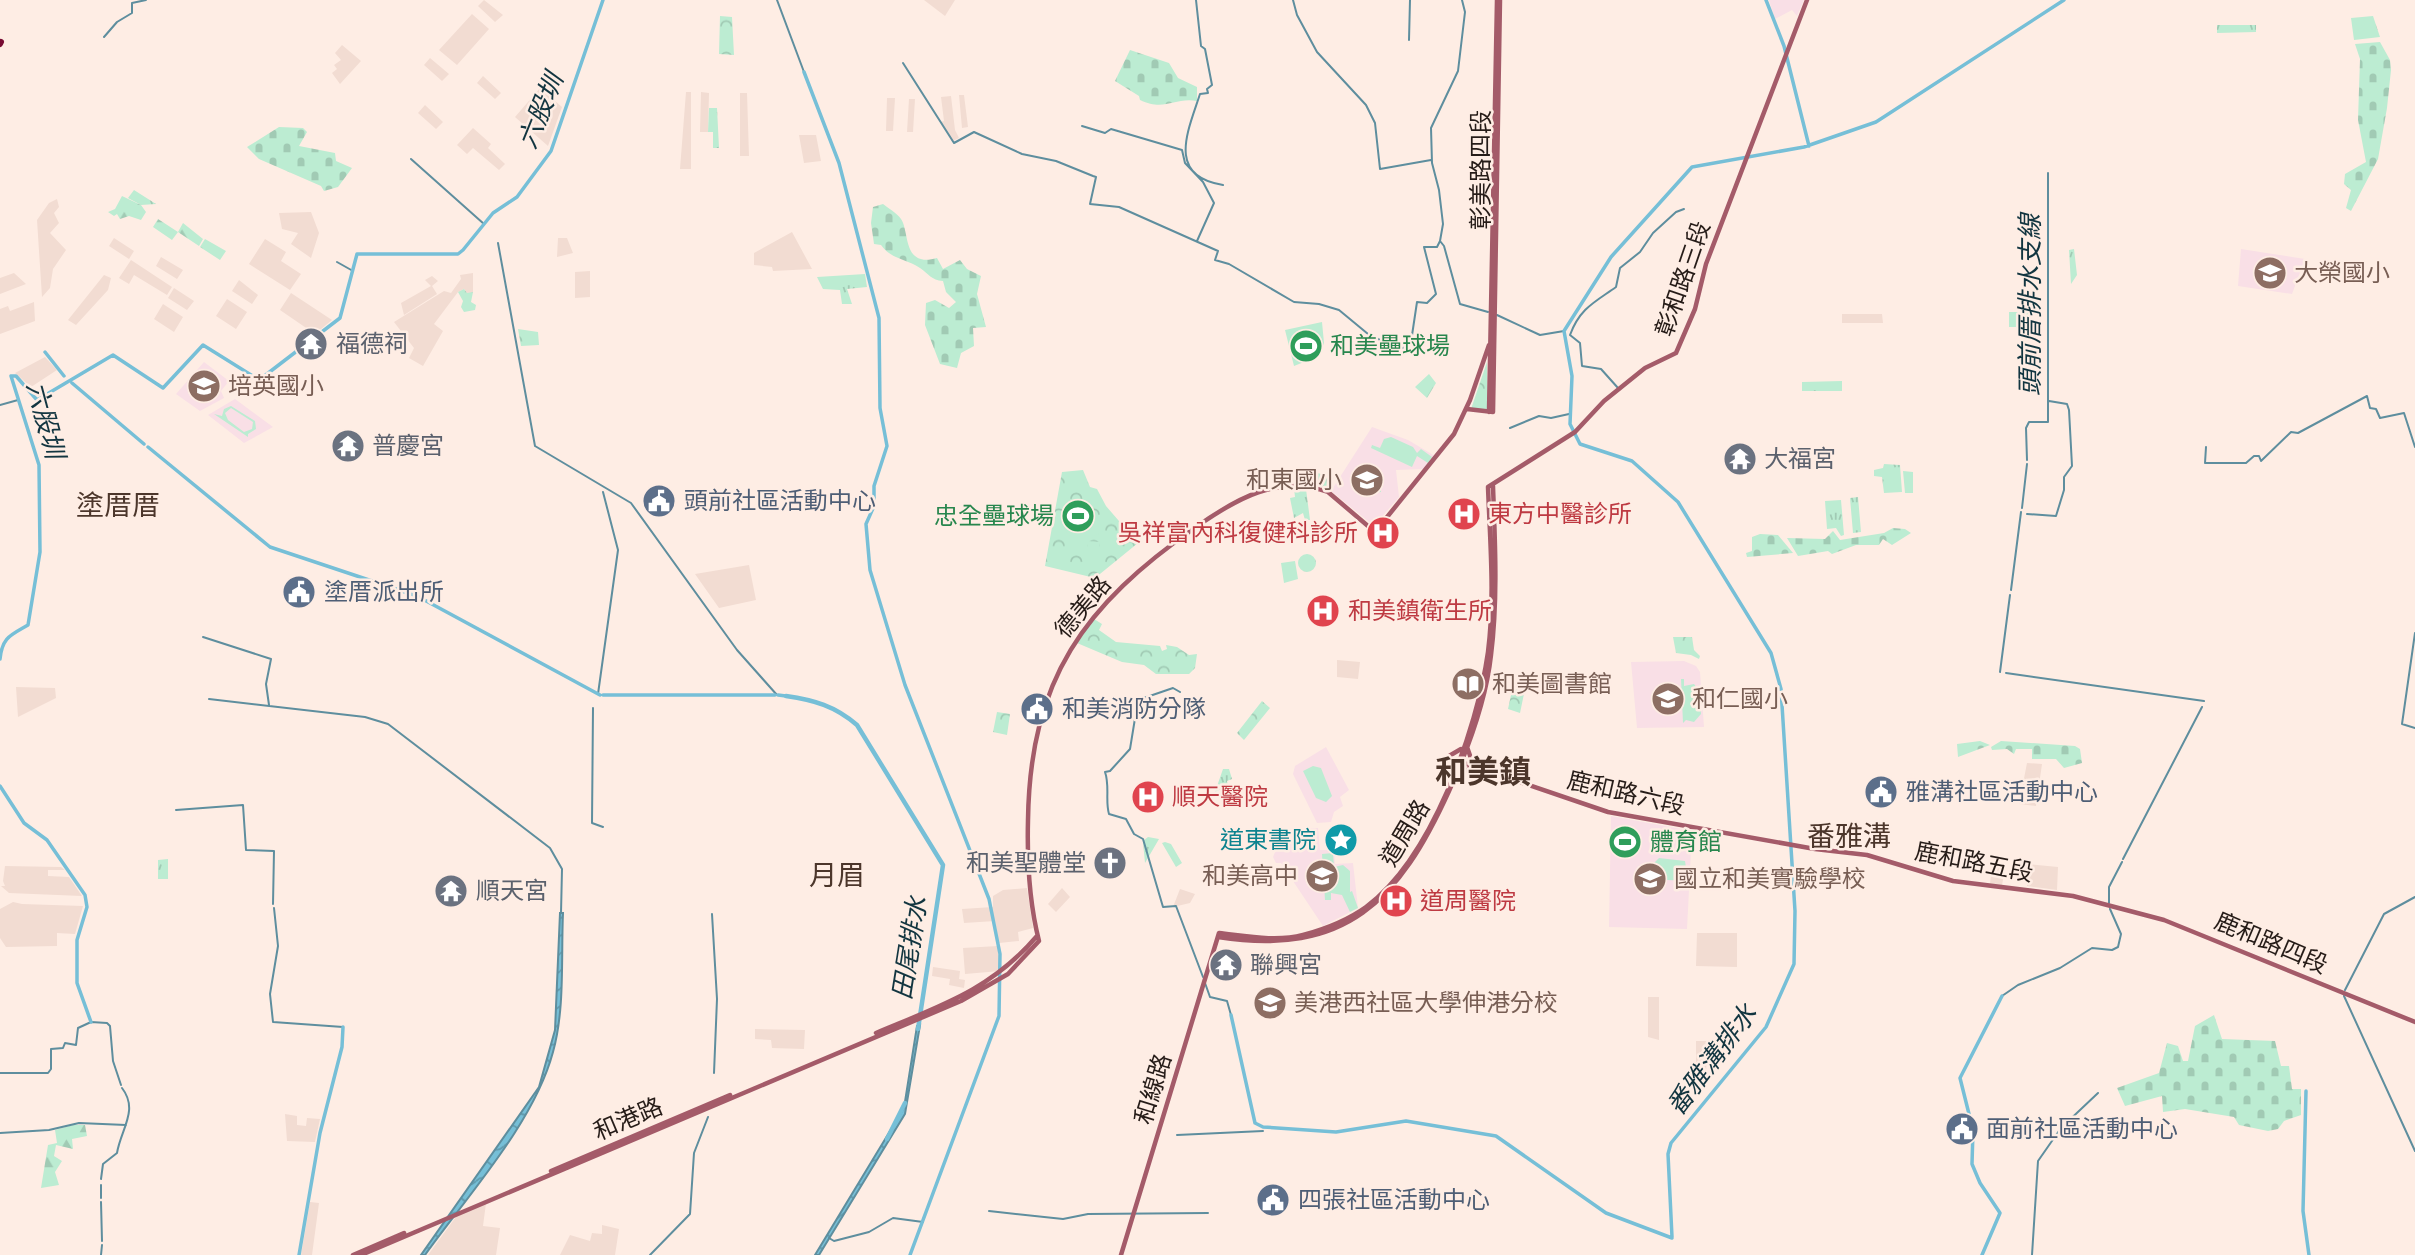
<svg xmlns="http://www.w3.org/2000/svg" width="2415" height="1255" font-family="'Nunito Sans','Noto Sans TC',sans-serif">
<style>
.built{fill:#f2dcd2}
.education{fill:#f9dfe6}
.medical{fill:#f8dfe8}
.grass{fill:url(#grass-tufts)}
.forest{fill:url(#forest-firs)}
.cemetery{fill:url(#cemetery-stones)}
.park{fill:url(#park-crowns)}
.garden{fill:#bcecd2;fill-rule:evenodd}
.water{fill:url(#water-waves);stroke:#5e8e9e;stroke-width:2}
.lines{fill:none;stroke-linecap:round;stroke-linejoin:round}
.stream{stroke:#5e8e9e;stroke-width:2}
.canal{stroke:#76bfd7;stroke-width:3.5}
.river{stroke:#76bfd7;stroke-width:4.5}
.secondary{stroke:#a45b69;stroke-width:4.5}
.highway{stroke:#780b32;stroke-width:6}
.labels{text-anchor:middle;dominant-baseline:central;stroke-width:5;stroke-linejoin:round;paint-order:stroke}
.street-label{font-size:24px;fill:#261c18;stroke:#feede4}
.education-label{font-size:24px;fill:#785e54;stroke:#feede4;text-anchor:start}
.worship-label{font-size:24px;fill:#5b616d;stroke:#feede4;text-anchor:start}
.leisure-label{font-size:24px;fill:#27864d;stroke:#feede4;text-anchor:start}
.service-label{font-size:24px;fill:#4e5e75;stroke:#feede4;text-anchor:start}
.health-label{font-size:24px;fill:#be3a42;stroke:#feede4;text-anchor:start}
.culture-label{font-size:24px;fill:#0d838f;stroke:#feede4;text-anchor:end}
.water-label{font-size:26px;font-style:italic;fill:#123540;stroke:#feede4}
.quarter-label{font-size:28px;fill:#4c362b;stroke:#feede4}
.district-label{font-size:32px;font-weight:bold;fill:#4c362b;stroke:#feede4}
</style>
<defs>
<pattern id="grass-tufts" width="24" height="20" patternUnits="userSpaceOnUse" patternTransform="scale(1.75)"><rect width="24" height="20" fill="#bcecd2"/><path d="M3 7l-1-3M5 7V3M7 7l1-3M15 17l-1-3M17 17v-4M19 17l1-3" fill="none" stroke="#a1cab4"/></pattern>
<pattern id="forest-firs" width="22" height="20" patternUnits="userSpaceOnUse" patternTransform="scale(1.75)"><rect width="22" height="20" fill="#bcecd2"/><path d="M5 1l3.5 6h-7zM16 11l3.5 6h-7z" fill="#a1cab4"/></pattern>
<pattern id="cemetery-stones" width="16" height="16" patternUnits="userSpaceOnUse" patternTransform="scale(1.75)"><rect width="16" height="16" fill="#bcecd2"/><path d="M2 7V4a2 2 0 0 1 4 0v3zM10 15v-3a2 2 0 0 1 4 0v3z" fill="#a1cab4"/></pattern>
<pattern id="park-crowns" width="20" height="18" patternUnits="userSpaceOnUse" patternTransform="scale(1.75)"><rect width="20" height="18" fill="#bcecd2"/><path d="M2 6a3 3 0 1 1 6 0M12 15a3 3 0 1 1 6 0" fill="none" stroke="#a1cab4"/></pattern>
<pattern id="water-waves" width="16" height="10" patternUnits="userSpaceOnUse" patternTransform="scale(1.75)"><rect width="16" height="10" fill="#76bfd7"/><path d="M0 5q4-4 8 0t8 0" fill="none" stroke="#619aad"/></pattern>
</defs>
<rect width="100%" height="100%" fill="#feede4"/>
<path class="built" d="M484,0L503,15L495,22L478,6Z
M924,0H955L945,16Z
M472,14L489,29L457,65L439,50Z
M342,45L361,61L340,84L332,73L337,69L334,65L341,60L335,53Z
M430,58L449,74L442,81L424,65Z
M483,76L501,93L495,99L477,83Z
M540,88L562,107L548,146L515,117Z
M686,92H691V169H680Z
M701,92L709,93L708,132H700Z
M740,93H747L749,156H740Z
M964,95L968,127L962,128L959,95Z
M951,96L955,130L959,138L953,141L941,122L944,121L941,97Z
M887,98H895L893,131H886Z
M909,99H915L913,132H907Z
M425,105L443,122L436,129L418,113Z
M473,128L491,144L488,148L505,164L499,170L473,148L467,154L457,145Z
M799,135H816L821,161L804,163Z
M57,199L59,207L54,213L59,223L50,233L66,250L53,269L50,288L42,297L37,220L49,203Z
M311,212L319,233L311,258L291,244L298,233L282,229L279,213Z
M792,232L812,269L773,271L772,267L754,265V253Z
M114,238L134,251L129,259L109,246Z
M558,238H567L573,253L557,257Z
M265,239L286,252L281,261L301,274L290,290L249,264Z
M161,257L183,270L177,279L156,266Z
M131,260L172,287L167,295L134,275L129,284L119,278Z
M590,271V297L575,298V272Z
M14,273L26,284L0,294V278Z
M473,273V292L467,293L464,289L458,292L434,324L443,331L423,366L409,358L414,348L394,322L444,291L451,293L461,279L460,275Z
M104,275L111,278L108,290L76,325L68,320Z
M432,276L438,281L432,286L437,294L404,315L401,303L431,286L425,280Z
M239,280L258,295L252,304L232,291Z
M174,288L194,301L187,310L168,298Z
M291,293L332,320L315,334L280,310Z
M227,299L247,312L236,329L216,316Z
M34,302L35,321L0,334V309L8,306L10,311Z
M163,304L183,317L174,332L154,319Z
M1842,314H1882L1883,323H1842Z
M45,357L57,370L31,387L15,373Z
M749,565L756,600L719,608L695,574Z
M1337,660L1360,662L1358,679L1337,677Z
M16,687L55,688L56,698L18,717Z
M2027,763L2042,764L2036,806L2019,804Z
M1992,863L2006,864L2002,885L1990,884Z
M2028,864L2058,867L2057,890L2027,886Z
M5,866L61,867L65,870H48V876L69,877L82,896L9,893L1,886H5L3,881Z
M1027,888L1033,928L1018,932L1019,941L999,943L995,921L964,923L962,909L993,907V896L1003,890Z
M1062,888L1070,897L1056,912L1048,904Z
M1180,889L1195,894L1190,903L1173,907Z
M13,902L22,904L83,906L75,934L57,933V946L6,947L0,938V909Z
M1697,933H1737V967L1696,966Z
M998,946L1000,971L965,974L963,948Z
M933,967L960,971L959,979L965,980L964,988L949,985L950,979L932,976Z
M1648,997H1659V1040L1648,1037Z
M755,1029L805,1030L804,1049L772,1048L771,1040L755,1039Z
M1696,1041H1707L1706,1080L1696,1074Z
M285,1114L297,1116V1125L306,1126L307,1118L320,1119L315,1142L287,1141Z
M310,1202L319,1203L312,1255H301Z
M486,1203L483,1226L500,1228L496,1255H428L458,1214Z
M602,1225L619,1229L615,1255H560L570,1235L590,1241L592,1233L602,1234Z"/>
<path class="education" d="M1769,0H1804L1797,16L1792,10L1775,19Z
M2241,249L2305,259L2292,294L2238,286Z
M204,362L229,381L221,391L224,398L200,411L176,394Z
M235,399L273,427L244,443L208,415Z
M1372,427L1408,440L1435,456L1425,469L1396,470L1399,497L1374,526L1331,491Z
M1684,661L1696,666L1700,672L1704,727L1637,728L1631,662Z
M1326,747L1349,790L1340,797L1343,806L1334,812L1331,822L1317,823L1293,774L1295,766Z
M1611,816L1692,831L1687,929L1609,927Z
M1318,828L1320,850H1334L1335,864L1353,863L1358,908L1323,926L1281,863H1276L1273,857L1284,830Z
M1276,996L1278,1011L1263,1009L1262,998Z"/>
<path class="medical" d="M1396,888L1406,897L1405,909L1399,915L1388,906L1386,897Z"/>
<path class="grass" d="M2373,16L2380,37L2354,40L2351,18Z
M2217,25H2256V32L2217,33Z
M709,108H717L719,148H713V132H708Z
M134,190L156,204L141,205L128,198Z
M2074,249L2077,275L2071,284L2069,250Z
M865,274L867,287L847,289L852,304H842L840,290L823,289L817,277Z
M2009,312H2028V327H2009Z
M1842,381V391H1802V382Z
M1884,464L1900,465L1902,492L1884,493L1882,477L1874,476V470L1883,468Z
M1903,471L1913,472V493H1905Z
M1313,472L1334,477L1328,488L1310,484Z
M1294,488L1306,489L1310,520H1305L1303,513L1294,518L1290,498L1295,497Z
M1858,497L1861,532L1853,533L1850,498Z
M1841,500L1844,535L1841,536L1836,528L1827,529L1825,501Z
M1295,561L1298,579L1284,583L1281,563Z
M1223,769H1229L1232,779L1227,781L1228,786L1215,792Z
M1148,837L1159,839L1145,863L1143,841Z
M1165,842L1171,844L1182,863L1176,867L1162,843Z
M168,859V879H158V860Z"/>
<path class="forest" d="M122,196L141,205L146,212L141,220L129,216L120,219L117,214L114,216L108,212L115,209Z
M158,219L178,232L183,223L203,239L199,246L178,232L172,240L153,227Z
M205,239L226,251L220,260L200,247Z
M464,289L467,293L473,292L471,302L476,305L475,310L464,312L461,307L463,301L458,292Z
M1429,374L1436,383L1427,398L1415,387Z
M73,1125H85L87,1136L72,1139L73,1149L56,1145L54,1156L62,1161L55,1172L59,1185L41,1188L48,1145L57,1143L55,1130Z"/>
<path class="cemetery" d="M2380,42L2390,60L2391,70L2387,108L2378,159L2351,211L2346,208L2351,190L2344,184L2345,174L2366,162L2358,120L2360,59L2355,44Z
M1130,50L1169,63L1178,78L1197,87V101C1174,97 1165,112 1140,100L1139,96L1115,81Z
M279,127L303,128L307,132L299,146L335,153L336,161L352,168L338,187L324,191L321,186L259,159L247,147Z
M883,204C888,208 897,213 901,219C910,232 902,268 937,258L943,269L960,260L967,269L981,276L977,294L986,327L973,328L974,346L961,353L957,368L940,364L925,325L926,303L935,300L949,308L956,302L946,292L943,281C931,280 929,274 920,268C905,258 892,260 881,245L874,244L871,223L873,207Z
M1893,528L1905,529L1911,533L1892,545L1883,539L1879,545H1856L1832,554L1828,551L1798,556L1787,538L1825,539L1833,531L1840,540L1884,533Z
M1760,534L1778,535L1793,553L1747,557L1746,553L1752,551V537Z
M1980,741L1990,745L1958,757L1957,744Z
M2001,741L2075,746L2080,749L2082,763L2064,768L2056,759H2032V749H2016L2014,754L2007,749L1992,750L1991,747Z
M2214,1015L2222,1039L2275,1041L2281,1066H2289L2292,1089H2301V1115L2284,1121L2278,1129L2268,1131L2239,1125L2234,1117L2185,1109L2163,1112L2162,1096L2125,1106L2117,1088L2159,1073L2167,1043L2178,1046L2183,1061H2188L2195,1026Z"/>
<path class="park" d="M720,16L732,17L734,55L719,54Z
M518,329L538,332L539,345L521,346Z
M1487,362L1488,413L1471,409Z
M1083,470L1090,487L1097,489L1106,506L1138,543L1095,578L1045,566L1062,472Z
M1298 563a9 9 0 1 1 18 0a9 9 0 1 1-18 0Z
M1094,619L1102,624L1099,630L1116,642L1160,646L1162,651L1167,649L1166,645L1177,647L1189,655L1197,654L1195,668L1189,674H1156L1144,665L1122,662L1077,643Z
M1673,637H1692L1694,650L1700,656L1699,659L1691,655L1676,653Z
M1513,686L1525,689L1520,713L1508,709Z
M1262,701L1270,708L1244,740L1237,733Z
M997,712L1010,714L1007,735L993,732Z"/>
<path class="garden" d="M1322,322L1324,343L1319,356L1294,366L1285,330Z
M231,406L255,421L256,429L248,434V437L214,414L222,416L224,409ZM231,408L253,422L252,429L244,432L228,420L225,413Z
M1391,437L1413,447L1417,453L1421,449L1432,457L1428,463L1417,456L1412,467L1371,448L1372,445L1380,448L1384,439Z
M1377,468L1381,492L1370,493L1366,470Z
M1088,498L1104,531L1091,538H1073L1059,525V512Z
M1088,541L1100,542L1098,566L1086,565Z
M1681,679H1684V686L1694,684L1699,691L1701,714L1694,722L1686,720L1683,723Z
M1313,766L1321,768L1332,796L1326,802L1316,798L1303,771Z
M1333,853L1334,867L1343,865L1350,871V892L1352,891L1358,908L1350,912L1342,895L1331,893V900H1325L1324,883L1331,882L1330,872H1323L1322,854Z
M1659,858L1685,861L1688,881L1647,879V875H1654L1652,865Z"/>
<path class="water" d="M560,913H563C561,958 565,1009 553,1052C534,1123 468,1195 425,1255H421L539,1087L555,1030Z
M920,1025L905,1114L819,1255H815L904,1108L917,1026Z"/>
<g class="lines">
<path class="stream" d="M777,0L804,72
M1196,0L1201,46L1205,49L1212,85L1207,89L1208,93L1200,94C1188,131 1166,176 1223,185
M1293,0L1297,15L1317,52L1366,105L1375,123L1380,169L1431,160
M1462,0L1465,12L1458,71L1431,128L1432,163L1439,190L1443,224L1440,241L1444,246L1460,304L1488,312
M104,37L117,22L132,13V3L146,0
M1409,40L1410,0
M903,63L954,143L974,132L1022,154L1056,161L1093,176L1096,177L1090,204L1119,207L1218,251L1215,260L1229,264L1294,302L1319,304L1339,310L1368,334L1400,350L1411,342L1417,302L1427,303L1436,294L1424,247H1437L1440,241
M1082,126L1105,133L1111,129L1182,150L1185,163L1203,182L1214,203L1197,241
M411,159L484,224
M498,243L535,446L631,503L737,650L777,695
M337,262L353,271
M1497,315L1540,335L1564,331
M1618,388L1601,369L1582,366L1580,343L1570,335C1580,308 1595,302 1616,287L1620,268L1640,252L1653,233L1676,212L1684,209
M0,405L18,400
M1510,428L1539,416L1551,418L1569,414
M2206,447L2205,463H2246L2254,456H2259L2261,461L2291,432L2298,433L2367,396L2370,408L2376,409L2380,418L2404,413L2415,447
M2027,460L2026,428L2029,422H2048V173
M2022,508L2027,464
M2027,514L2056,516L2064,490V477L2072,466L2069,410L2067,404L2049,401
M2011,590L2021,512
M2415,633L2402,724L2415,728
M203,637L271,659L266,684L269,705
M2000,672L2010,595
M2006,673L2204,701
M1180,692L1173,688L1138,700L1130,749L1110,771L1105,772C1110,786 1105,801 1109,814L1126,819L1134,834L1143,839L1163,907L1176,906L1203,977
M598,694L618,550L603,492
M209,699L365,717L388,724L550,848L562,869L561,913
M593,708L592,823L603,827
M176,810L243,805L246,850L274,851L273,904
M2123,859L2202,707
M2109,903V887L2122,862
M274,908L278,946L270,994L273,1022L343,1027
M712,914L717,999L714,1073
M1205,983L1210,997L1227,1001L1231,1015
M2345,990L2384,914L2415,897
M2002,996L2018,985L2060,968L2092,948L2112,950L2118,947L2121,934L2110,909
M2344,996L2415,1151
M0,1073H48L51,1069V1049L63,1048L65,1043L76,1045L78,1028L91,1022L107,1023L110,1026L113,1061L121,1085
M0,1133L49,1130L79,1123L126,1125
M1177,1135L1263,1131
M101,1179L103,1164L117,1153C121,1129 139,1110 122,1088
M101,1198V1185
M101,1202L102,1241
M989,1211L1063,1219L1088,1214L1208,1213
M829,1238L834,1241L869,1232L893,1218L923,1222
M101,1255L102,1245
M650,1255L690,1214L694,1153L708,1117
M2032,1255L2038,1161L2061,1128L2098,1093"/>
<path class="canal" d="M1766,0L1784,46L1809,146
M804,72L839,163L879,318L880,408L887,446L874,486V506L866,524L870,570L905,685L989,899L1000,954L999,1016L910,1255
M45,352L64,376
M72,383L144,444
M148,447L270,547L417,596L600,695
M0,659C2,637 11,635 28,625L40,552L39,465L11,376H16L37,400L113,355L163,388L203,345L256,378L263,377L340,318L357,254H458L463,250L493,213L517,197L551,151L603,0
M603,695H775
M778,695L786,696
M0,786L24,823L47,840L85,895L87,907L77,940V983L91,1022
M1231,1015L1255,1123L1263,1127L1336,1132L1406,1121L1496,1136L1606,1213L1672,1238
M2306,1091L2303,1211L2309,1255
M1672,1237L1668,1154L1671,1143L1766,1027L1794,964L1795,911L1781,689L1771,653L1678,502L1632,461L1580,444L1570,424L1572,376L1564,331L1611,257L1692,167L1804,147L1876,122L2064,0
M299,1255L320,1133L342,1047L343,1027
M1982,1255L2000,1213L1980,1183L1972,1164L1973,1130L1960,1078L2002,996"/>
<path class="river" d="M786,696C814,700 835,706 857,725L943,865L918,1029
M887,1139L905,1103"/>
<path class="secondary" d="M1467,409L1493,412L1500,0
M1489,412L1497,0
M1449,756L1461,749
M1458,761L1608,812L1815,849L1867,855L1953,881L2073,896L2164,920L2415,1022
M1457,774L1474,767L1467,747
M1218,937C1346,957 1399,901 1449,791C1468,749 1486,701 1491,655C1498,599 1495,542 1493,486
M876,1033C940,1006 991,990 1037,936
M551,1171L730,1095
M353,1255L404,1233
M361,1255L961,1001L1008,974L1039,941C1029,902 1027,860 1028,820C1030,679 1084,605 1196,527C1236,499 1278,474 1328,492L1375,532L1454,434L1470,400L1489,345
M1121,1255L1219,933C1246,936 1276,942 1303,935C1325,929 1348,920 1366,907C1432,858 1477,730 1488,652C1495,597 1490,542 1488,487L1575,432L1604,401L1645,368L1676,353L1695,309L1706,264L1807,0"/>
<path class="highway" d="M0,44L1,42"/>
</g>
<defs>
<symbol id="school-disc" viewBox="-11 -11 22 22"><circle r="9.5" fill="#8d6e63" stroke="#feede4"/><path d="M0-5L7-2L0 1L-7-2ZM-4 1L0 2.5L4 1V4Q0 6-4 4Z" fill="#fff"/></symbol>
<symbol id="temple-disc" viewBox="-11 -11 22 22"><circle r="9.5" fill="#6b7280" stroke="#feede4"/><path d="M0-6L5-2H3V0L6.5 2.5H4V6H1.5V3h-3V6H-4V2.5H-6.5L-3 0V-2H-5Z" fill="#fff"/></symbol>
<symbol id="stadium-disc" viewBox="-11 -11 22 22"><circle r="9.5" fill="#2e9e5b" stroke="#feede4"/><path d="M0-5a6.5 5 0 1 0 0 10a6.5 5 0 1 0 0-10ZM-3.5-1.8h7v3.6h-7Z" fill="#fff"/></symbol>
<symbol id="civic-disc" viewBox="-11 -11 22 22"><circle r="9.5" fill="#5c6f8a" stroke="#feede4"/><path d="M-.6-6.5H3V-4.5H.6V-3L4-1V1h2V6H-6V1h2V-1L-.6-3ZM-1.2 2.5V6h2.4V2.5Z" fill="#fff"/></symbol>
<symbol id="hospital-disc" viewBox="-11 -11 22 22"><circle r="9.5" fill="#e0444e" stroke="#feede4"/><path d="M-5-5h3v3.5h4V-5h3V5h-3V1.5h-4V5h-3Z" fill="#fff"/></symbol>
<symbol id="library-disc" viewBox="-11 -11 22 22"><circle r="9.5" fill="#8d6e63" stroke="#feede4"/><path d="M-6-4Q-3-5.5-.7-3.5V5Q-3 3-6 4ZM6-4Q3-5.5 .7-3.5V5Q3 3 6 4Z" fill="#fff"/></symbol>
<symbol id="sight-disc" viewBox="-11 -11 22 22"><circle r="9.5" fill="#0f9aa8" stroke="#feede4"/><path d="M0-6L1.8-2.2L6-1.7L2.9 1.2L3.7 5.4L0 3.3L-3.7 5.4L-2.9 1.2L-6-1.7L-1.8-2.2Z" fill="#fff"/></symbol>
<symbol id="church-disc" viewBox="-11 -11 22 22"><circle r="9.5" fill="#6b7280" stroke="#feede4"/><path d="M-1.2-6h2.4v3.5h3.3v2.4h-3.3V6h-2.4V-.1h-3.3v-2.4h3.3Z" fill="#fff"/></symbol>
<symbol id="university-disc" viewBox="-11 -11 22 22"><circle r="9.5" fill="#8d6e63" stroke="#feede4"/><path d="M0-5L7-2L0 1L-7-2ZM-4 1L0 2.5L4 1V4Q0 6-4 4Z" fill="#fff"/></symbol>
</defs>
<g fill-rule="evenodd">
<use href="#school-disc" x="2251" y="254" width="38" height="38"/>
<use href="#temple-disc" x="292" y="325" width="38" height="38"/>
<use href="#stadium-disc" x="1287" y="327" width="38" height="38"/>
<use href="#school-disc" x="185" y="367" width="38" height="38"/>
<use href="#temple-disc" x="329" y="427" width="38" height="38"/>
<use href="#temple-disc" x="1721" y="440" width="38" height="38"/>
<use href="#school-disc" x="1348" y="461" width="38" height="38"/>
<use href="#civic-disc" x="640" y="482" width="38" height="38"/>
<use href="#hospital-disc" x="1445" y="495" width="38" height="38"/>
<use href="#stadium-disc" x="1059" y="497" width="38" height="38"/>
<use href="#hospital-disc" x="1364" y="514" width="38" height="38"/>
<use href="#civic-disc" x="280" y="573" width="38" height="38"/>
<use href="#hospital-disc" x="1304" y="592" width="38" height="38"/>
<use href="#library-disc" x="1449" y="665" width="38" height="38"/>
<use href="#school-disc" x="1649" y="680" width="38" height="38"/>
<use href="#civic-disc" x="1018" y="690" width="38" height="38"/>
<use href="#civic-disc" x="1862" y="773" width="38" height="38"/>
<use href="#hospital-disc" x="1129" y="778" width="38" height="38"/>
<use href="#sight-disc" x="1322" y="821" width="38" height="38"/>
<use href="#stadium-disc" x="1606" y="823" width="38" height="38"/>
<use href="#church-disc" x="1091" y="844" width="38" height="38"/>
<use href="#school-disc" x="1303" y="857" width="38" height="38"/>
<use href="#school-disc" x="1631" y="860" width="38" height="38"/>
<use href="#temple-disc" x="432" y="872" width="38" height="38"/>
<use href="#hospital-disc" x="1377" y="882" width="38" height="38"/>
<use href="#temple-disc" x="1207" y="946" width="38" height="38"/>
<use href="#university-disc" x="1251" y="984" width="38" height="38"/>
<use href="#civic-disc" x="1943" y="1110" width="38" height="38"/>
<use href="#civic-disc" x="1254" y="1181" width="38" height="38"/>
</g>
<g class="labels">
<g class="street-label">
<text transform="translate(1481 170) rotate(-90)">彰美路四段</text>
<text transform="translate(1683 279) rotate(-71)">彰和路三段</text>
<text transform="translate(1083 607) rotate(-50)">德美路</text>
<text transform="translate(1626 793) rotate(13)">鹿和路六段</text>
<text transform="translate(1405 833) rotate(-59)">道周路</text>
<text transform="translate(1974 862) rotate(11)">鹿和路五段</text>
<text transform="translate(2271 943) rotate(23)">鹿和路四段</text>
<text transform="translate(1153 1089) rotate(-73)">和線路</text>
<text transform="translate(628 1119) rotate(-23)">和港路</text>
</g>
<g class="education-label">
<text x="2294" y="273">大榮國小</text>
<text x="228" y="386">培英國小</text>
<text x="1342" y="480" text-anchor="end">和東國小</text>
<text x="1492" y="684">和美圖書館</text>
<text x="1692" y="699">和仁國小</text>
<text x="1298" y="876" text-anchor="end">和美高中</text>
<text x="1674" y="879">國立和美實驗學校</text>
<text x="1294" y="1003">美港西社區大學伸港分校</text>
</g>
<g class="worship-label">
<text x="336" y="344">福德祠</text>
<text x="372" y="446">普慶宮</text>
<text x="1764" y="459">大福宮</text>
<text x="1086" y="863" text-anchor="end">和美聖體堂</text>
<text x="476" y="891">順天宮</text>
<text x="1250" y="965">聯興宮</text>
</g>
<g class="leisure-label">
<text x="1330" y="346">和美壘球場</text>
<text x="1054" y="516" text-anchor="end">忠全壘球場</text>
<text x="1650" y="842">體育館</text>
</g>
<g class="service-label">
<text x="684" y="501">頭前社區活動中心</text>
<text x="324" y="592">塗厝派出所</text>
<text x="1062" y="709">和美消防分隊</text>
<text x="1906" y="792">雅溝社區活動中心</text>
<text x="1986" y="1129">面前社區活動中心</text>
<text x="1298" y="1200">四張社區活動中心</text>
</g>
<g class="health-label">
<text x="1488" y="514">東方中醫診所</text>
<text x="1358" y="533" text-anchor="end">吳祥富內科復健科診所</text>
<text x="1348" y="611">和美鎮衛生所</text>
<text x="1172" y="797">順天醫院</text>
<text x="1420" y="901">道周醫院</text>
</g>
<g class="culture-label">
<text x="1316" y="840">道東書院</text>
</g>
<g class="water-label">
<text transform="translate(541 111) rotate(-68)">六股圳</text>
<text transform="translate(2030 305) rotate(-90)">頭前厝排水支線</text>
<text transform="translate(45 420) rotate(75)">六股圳</text>
<text transform="translate(910 948) rotate(-81)">田尾排水</text>
<text transform="translate(1712 1060) rotate(-53)">番雅溝排水</text>
</g>
<g class="quarter-label">
<text x="118" y="506">塗厝厝</text>
<text x="1849" y="837">番雅溝</text>
<text x="837" y="876">月眉</text>
</g>
<g class="district-label">
<text x="1483" y="772">和美鎮</text>
</g>
</g>
</svg>
